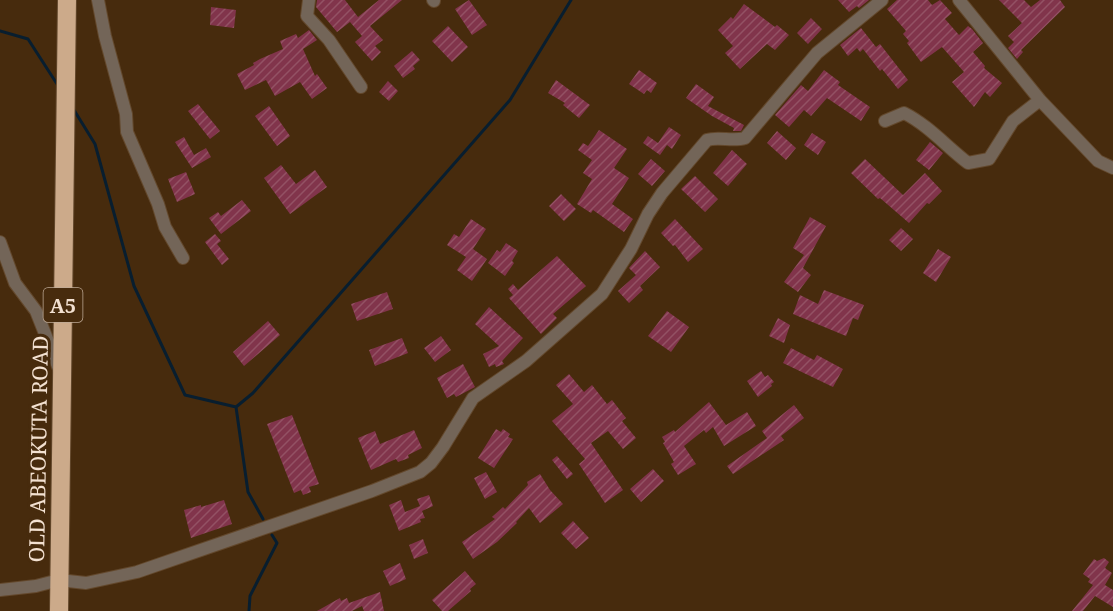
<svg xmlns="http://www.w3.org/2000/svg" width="1113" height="611" font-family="'Noto Serif',serif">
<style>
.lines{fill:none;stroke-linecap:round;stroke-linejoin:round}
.stream{stroke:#081e2f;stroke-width:3}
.building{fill:url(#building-hatch)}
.minor-casing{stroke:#63482c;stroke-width:14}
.highway-casing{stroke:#63482c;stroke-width:20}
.minor{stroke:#736558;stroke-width:12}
.highway{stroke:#ccaa8a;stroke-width:18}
.labels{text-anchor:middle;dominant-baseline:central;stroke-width:6;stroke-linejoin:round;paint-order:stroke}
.shield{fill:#472b0d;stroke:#bfaa96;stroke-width:1.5}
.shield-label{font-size:20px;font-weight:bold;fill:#f3e1d1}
.street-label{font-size:21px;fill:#f3e1d1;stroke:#472b0d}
</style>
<defs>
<pattern id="building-hatch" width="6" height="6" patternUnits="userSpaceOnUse" patternTransform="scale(1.5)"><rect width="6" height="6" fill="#81344b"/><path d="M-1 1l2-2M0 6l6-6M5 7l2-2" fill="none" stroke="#935164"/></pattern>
</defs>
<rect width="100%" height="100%" fill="#472b0d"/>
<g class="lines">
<path class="stream" d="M0,31L28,39L57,84
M74,110L95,144L134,286L185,395L236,407L248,492L263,519
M236,407L253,393L510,100L571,0
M249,611L250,596L277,543L272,535"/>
</g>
<path class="building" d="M317,0H345L358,17L379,0H402L370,26L383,40L375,46L381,52L372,61L355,42L362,36L350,22L337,32L316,7Z
M469,0L487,25L472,35L455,9Z
M838,0H869L859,8L857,6L849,12Z
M897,0H928L932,5L940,0L952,13L945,19L959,35L968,26L972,29L983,43L973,52L985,66L984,68L1002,83L990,97L985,92L974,107L952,82L964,72L942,47L921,62L907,43L909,41L903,34L906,31L887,9Z
M999,0H1024L1031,7L1040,0H1060L1065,7L1021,50L1023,52L1017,59L1008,48L1014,42L1008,36L1022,23Z
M744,4L775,27L777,25L789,35L775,50L767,44L740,69L725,53L733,46L718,30L731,17L733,19Z
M211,7L236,10L234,28L210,25Z
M811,18L822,29L808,44L797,33Z
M448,26L468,47L452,62L432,41Z
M861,28L876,47L880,44L908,80L898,89L882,69L880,71L863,49L860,52L857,48L848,56L840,45Z
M309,30L317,40L303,49L315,76L317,74L327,88L312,99L300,82L275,96L266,80L245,90L237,74L254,65L253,63L260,59L283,49L280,41L296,34L298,38Z
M412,51L420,60L413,66L415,69L403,78L394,66Z
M639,70L657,83L651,93L647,90L644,94L629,84Z
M824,70L840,82L838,85L870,107L861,121L827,98L811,116L804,110L789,127L775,115L801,85L808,91Z
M556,80L590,105L579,118L563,105L565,103L548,93Z
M388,81L398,91L389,101L379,92Z
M696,84L714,97L708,106L744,125L741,131H733L734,128L712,116L686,98Z
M198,104L220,131L210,139L188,111Z
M269,106L290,136L277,146L255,116Z
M669,127L681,135L672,149L667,145L660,155L643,143L648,136L658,143Z
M599,130L627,149L614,168L629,178L612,204L633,219L624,232L593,210L591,213L577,204L592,179L583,173L592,160L578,150L583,143L588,146Z
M777,131L796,148L786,160L767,143Z
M812,133L826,142L818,155L804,145Z
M184,137L194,155L206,148L211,157L192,168L175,142Z
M930,142L943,153L929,170L916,160Z
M732,150L747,164L728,186L713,173Z
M651,159L665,171L652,186L638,174Z
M865,159L903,195L925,173L942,191L929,204L927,203L909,223L880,198L878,199L851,173Z
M281,165L296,184L315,170L327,187L290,214L264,178Z
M186,172L195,194L177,202L168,179Z
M695,176L718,199L705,212L681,189Z
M561,194L576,209L564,221L549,206Z
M242,200L251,211L221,234L209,218L218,212L221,216Z
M810,217L826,226L803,268L811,275L798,292L784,282L804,255L793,248Z
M471,219L486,229L473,249L487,259L472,281L457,270L466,257L447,245L454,234L459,237Z
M675,219L703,249L688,262L675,245L673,246L661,233Z
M901,228L913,239L901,251L889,240Z
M215,234L221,241L217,244L229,259L222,265L205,242Z
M506,243L518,251L512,261L514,263L505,276L488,263L497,250L500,252Z
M938,249L951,257L936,282L923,273Z
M645,251L660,267L640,286L643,290L629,303L618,291L636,275L629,268Z
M557,256L586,286L553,314L557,318L541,334L509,298L513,295L508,289L513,284L518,290Z
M824,290L864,305L858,320L853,318L846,336L793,314L800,295L818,304Z
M387,292L393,309L357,321L351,304Z
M489,307L523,338L502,361L504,364L496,367L495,364L489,367L483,354L499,346L475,324Z
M667,311L689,327L671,352L648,336Z
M778,318L790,325L784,343L769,336Z
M268,321L280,335L244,366L233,352Z
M441,336L451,350L435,362L424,348Z
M402,338L408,353L375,366L369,350Z
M791,348L814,360L817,355L843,369L833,387L783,363Z
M463,364L475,387L456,397L454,394L447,398L437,378Z
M761,371L765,377L768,375L774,382L771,384L772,386L758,397L747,381Z
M569,374L584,392L592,385L607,404L612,400L626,418L622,421L636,438L623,449L608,431L591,443L623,490L605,503L579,464L585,459L552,421L573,404L556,385Z
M709,402L726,425L747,412L756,426L724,446L713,427L706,433L704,430L684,446L696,464L678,475L671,464L674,462L663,443L665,442L662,437L674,430L675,432Z
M794,405L804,418L781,436L784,440L733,474L727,466L767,438L762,431Z
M292,415L319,484L309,487L311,492L303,495L301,490L294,493L267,424Z
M496,429L501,432L503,429L510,434L508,437L513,439L494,468L478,458Z
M414,430L422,448L408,455L409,458L398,462L396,459L371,470L358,438L375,431L380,444Z
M557,456L573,474L567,479L552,460Z
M653,469L664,481L641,502L630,489Z
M486,472L497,492L485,499L474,478Z
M540,474L550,490L563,504L540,523L529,508L516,522L517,523L497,542L473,559L462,542L495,519L492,517L503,507L505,509L528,485L527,482Z
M429,495L433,506L422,511L425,518L420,519L421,522L399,531L389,505L401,500L405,512L420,506L417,499Z
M224,500L232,524L191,538L184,510L201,505V507Z
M573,521L589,538L576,549L561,533Z
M423,539L428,553L414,559L409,545Z
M1104,558L1109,562L1105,568L1112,573L1105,585L1113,590V607L1095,596L1083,611H1072L1093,585L1088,582L1090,579L1083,574L1094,559L1097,561Z
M400,563L406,579L390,586L383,571Z
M465,571L476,584L470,589L471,591L448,611H442L432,600Z
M380,592L384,611H364L362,606L352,611H317L340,598L341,601L347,598L349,603Z"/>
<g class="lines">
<defs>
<path id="minor" d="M98,0L105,36L126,114L127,132L158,204L165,227L183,258
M309,0L307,16L329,40L361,87
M433,0L434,1
M959,0L1040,100L1098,161L1113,168
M885,121L904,113C928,125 947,147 968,163L989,159L1013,121L1040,100
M0,242L15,283L36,311L59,369
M0,590L36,586L59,580L86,583L137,572L372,491L420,472L431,463L443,447L473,398L526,361L602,294L631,249L648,214L662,193L707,140C719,136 732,142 745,138L817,53L882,0"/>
<path id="highway" d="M59,611L67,0"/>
</defs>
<use href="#minor" class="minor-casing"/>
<use href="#highway" class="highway-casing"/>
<use href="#minor" class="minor"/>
<use href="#highway" class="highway"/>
</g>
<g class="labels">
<rect class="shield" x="43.5" y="288" width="39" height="34" rx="4.5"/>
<g class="shield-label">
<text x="63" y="305">A5</text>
</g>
<g class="street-label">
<text transform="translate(38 449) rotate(-89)">OLD ABEOKUTA ROAD</text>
</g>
</g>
</svg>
